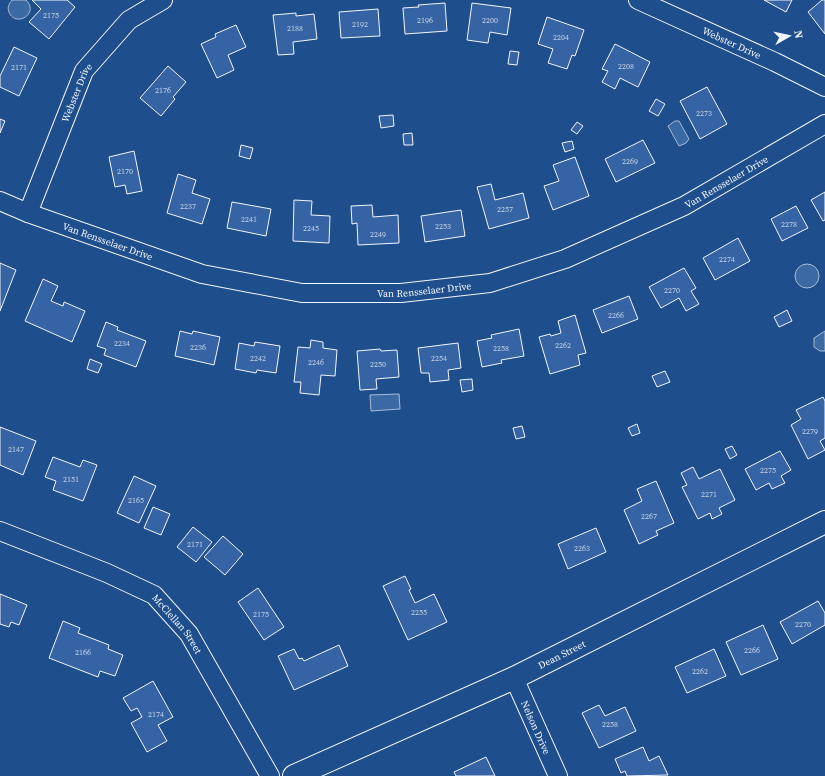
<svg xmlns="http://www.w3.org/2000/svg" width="825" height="776" font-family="'Source Serif 4',serif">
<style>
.water{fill:#3b69a3;stroke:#a8bbd7}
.building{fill:#3563a3;stroke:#f2f6ff}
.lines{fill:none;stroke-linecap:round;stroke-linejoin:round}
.minor-casing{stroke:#f2f6ff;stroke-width:20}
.tertiary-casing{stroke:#f2f6ff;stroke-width:24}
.minor{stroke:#1f4e8c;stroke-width:18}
.tertiary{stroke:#1f4e8c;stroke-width:22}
.labels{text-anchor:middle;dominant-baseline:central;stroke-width:3;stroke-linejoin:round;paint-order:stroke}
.number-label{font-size:8px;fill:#c3d1e8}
.street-label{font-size:10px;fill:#f2f6ff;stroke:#1f4e8c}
</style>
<rect width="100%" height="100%" fill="#1f4e8c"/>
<path class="water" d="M12,0H26C40,14 15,28 9,12C7,7 9,4 12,0Z
M675,121H679L689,139L686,143L679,146L668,126Z
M795 276a12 12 0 1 1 24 0a12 12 0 1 1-24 0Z
M825,331V351H820L814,347V338Z
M399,394L400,409L371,411L370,395Z"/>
<path class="building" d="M32,0H67L75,7L49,39L29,22L41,9Z
M764,0H792L786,12Z
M822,0H825V34L808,12Z
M445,3L447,31L405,34L403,8L419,7L418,5Z
M472,3L511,8L507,35L490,32L488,43L467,40Z
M378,9L380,36L341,38L339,12Z
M296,13V16L314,14L317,39L293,42L294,54L278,55L273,15Z
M547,17L584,30L575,56L572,55L567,69L548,63L553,49L538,44Z
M236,25L246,47L228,55L234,70L217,78L201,44L216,37L215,34Z
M615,44L650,62L638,87L620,78L615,89L602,82L608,71L602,69Z
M14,47L37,58L19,96L0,87V76Z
M510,51L519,52L517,65L508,64Z
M168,66L186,82L173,97L175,99L161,116L140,98Z
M707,87L727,124L700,139L680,101Z
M656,99L665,104L658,116L649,111Z
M393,115L394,126L381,128L379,116Z
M0,119L5,121L0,133Z
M577,122L583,126L577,134L571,130Z
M412,133L413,145H404L403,134Z
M643,140L655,163L616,182L605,159Z
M572,141L574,149L565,152L562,143Z
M241,145L253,148L250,159L239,156Z
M134,151L142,191L127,194L125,185L115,187L109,157Z
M575,157L589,196L553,210L544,186L559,181L553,165Z
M178,174L196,180L192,193L210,199L202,224L167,213Z
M491,184L495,200L523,193L529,218L489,229L477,187Z
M825,192V220L823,221L811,200Z
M294,200L312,201L311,215L330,216L329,243L293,241Z
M232,202L271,209L266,236L227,228Z
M372,205L373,217L398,215L399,243L358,245L357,223L352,224L351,206Z
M796,206L808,228L782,241L771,219Z
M461,210L465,236L425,242L421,216Z
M738,238L750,261L715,280L703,258Z
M0,263L16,270L0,311Z
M684,268L696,288L691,291L699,304L686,311L679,298L661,308L649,287Z
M43,279L58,286L51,301L63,306L64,302L85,311L72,342L25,321Z
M629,296L638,319L602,333L593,310Z
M787,310L792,321L779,327L774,317Z
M575,315L586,353L578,355L580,365L550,374L539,337L550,334L551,336L561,333L558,321Z
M106,322L118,327L117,330L146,341L136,367L104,355L106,349L97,346Z
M519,329L524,356L501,360L502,363L482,367L477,341L492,338L491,335Z
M180,331L192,334L193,331L220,337L214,365L175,356Z
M311,340L323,342V348L337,350L335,376L321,375L319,395L300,393L301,382H294L298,347L310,348Z
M255,342L280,346L276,373L257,370L256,373L235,369L239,343L254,346Z
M458,343L461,368L448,370L449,380L430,382L429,373H421L418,348Z
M380,349L381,351L397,350L399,377L376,379L377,389L360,390L357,351Z
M90,359L102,364L98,373L87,369Z
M665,371L670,382L657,387L652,376Z
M472,379L473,390L462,392L460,380Z
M823,397L825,401V438L820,441L825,450L808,459L791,425L801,419L796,410Z
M637,424L640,433L632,436L628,428Z
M522,426L525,437L516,439L513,428Z
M0,427L36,441L23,475L0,465Z
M732,446L737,455L730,459L725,449Z
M780,451L791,470L781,476L785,483L772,489L769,483L756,490L745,469Z
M53,457L80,467L83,460L97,465L83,501L53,490L56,481L45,477Z
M693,467L699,479L720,469L735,500L719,508L722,514L712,519L710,513L698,519L682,487L687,485L681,473Z
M134,476L156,486L139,523L117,513Z
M656,481L674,523L656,531L658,535L639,544L624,510L642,501L637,489Z
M153,507L170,514L161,535L144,528Z
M193,527L212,542L196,562L177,547Z
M596,528L606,552L568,569L558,544Z
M223,536L243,554L225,575L204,557Z
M405,576L411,589L409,590L415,603L434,594L447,622L408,640L383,586Z
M258,588L284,627L264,640L238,602Z
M0,594L27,605L19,625L11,622L9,627L0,624Z
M818,601L825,613V625L792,644L780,622Z
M63,621L80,628L78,633L109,645L108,649L123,655L115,676L100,671L98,677L49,658Z
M763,625L778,659L741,675L726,642Z
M339,645L348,666L294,690L278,656L294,649L299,659L302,658L304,661Z
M714,649L726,676L687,693L675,667Z
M153,681L173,717L158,725L167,741L147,752L131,723L142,717L137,708L131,711L123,698Z
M599,705L605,716L625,707L636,731L599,748L582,713Z
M643,747L649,761L659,756L668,775L627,776L625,771L621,773L615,759Z
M486,757L495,776H456L454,772Z"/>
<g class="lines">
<defs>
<g id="minor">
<path id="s1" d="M638,0L775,62L825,87"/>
<path id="s2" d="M0,201L28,213L202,274L302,293H401L490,283L565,259L684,206L825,124"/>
<path id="s3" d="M28,213L84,71L129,20L163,0"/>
<path id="s4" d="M0,531L107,573L154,595L189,634L270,776"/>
<path id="s5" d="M514,678L558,776"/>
</g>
<g id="tertiary">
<path id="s6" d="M294,776L514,678L825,522"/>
</g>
</defs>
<use href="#minor" class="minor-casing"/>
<use href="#tertiary" class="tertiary-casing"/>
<use href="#minor" class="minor"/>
<use href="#tertiary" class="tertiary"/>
</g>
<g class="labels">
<g class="number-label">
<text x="51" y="15">2175</text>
<text x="425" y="20">2196</text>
<text x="490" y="20">2200</text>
<text x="360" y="24">2192</text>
<text x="295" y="28">2188</text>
<text x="561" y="37">2204</text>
<text x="626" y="66">2208</text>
<text x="19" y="67">2171</text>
<text x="163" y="90">2176</text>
<text x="704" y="113">2273</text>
<text x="630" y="161">2269</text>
<text x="125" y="171">2170</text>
<text x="188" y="206">2237</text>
<text x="505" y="209">2257</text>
<text x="249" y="219">2241</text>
<text x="789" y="224">2278</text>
<text x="443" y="226">2253</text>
<text x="311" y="228">2245</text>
<text x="378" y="234">2249</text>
<text x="727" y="259">2274</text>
<text x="672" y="290">2270</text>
<text x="616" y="315">2266</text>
<text x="122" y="343">2234</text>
<text x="563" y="345">2262</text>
<text x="198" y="347">2236</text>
<text x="501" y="348">2258</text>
<text x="258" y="358">2242</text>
<text x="439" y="358">2254</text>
<text x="316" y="362">2246</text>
<text x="378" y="364">2250</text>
<text x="810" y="431">2279</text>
<text x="16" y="449">2147</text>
<text x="768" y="470">2275</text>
<text x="71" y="479">2151</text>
<text x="709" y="494">2271</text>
<text x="136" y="500">2165</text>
<text x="649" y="516">2267</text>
<text x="195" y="544">2171</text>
<text x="582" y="548">2263</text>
<text x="419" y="612">2255</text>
<text x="261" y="614">2175</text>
<text x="803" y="624">2270</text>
<text x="752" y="650">2266</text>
<text x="83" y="652">2166</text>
<text x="700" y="671">2262</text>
<text x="156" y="714">2174</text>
<text x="610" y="724">2258</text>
</g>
<g class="street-label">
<text stroke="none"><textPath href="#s1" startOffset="103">Webster Drive</textPath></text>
<text stroke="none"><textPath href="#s3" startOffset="130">Webster Drive</textPath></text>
<text stroke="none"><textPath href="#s2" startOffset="763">Van Rensselaer Drive</textPath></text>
<text stroke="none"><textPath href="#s2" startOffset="115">Van Rensselaer Drive</textPath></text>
<text stroke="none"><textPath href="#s2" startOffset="439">Van Rensselaer Drive</textPath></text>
<text stroke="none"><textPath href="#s4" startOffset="204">McClellan Street</textPath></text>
<text stroke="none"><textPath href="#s6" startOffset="294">Dean Street</textPath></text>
<text stroke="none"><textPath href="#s5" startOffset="54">Nelson Drive</textPath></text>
</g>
</g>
<g transform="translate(789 36) rotate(81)" stroke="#1f4e8c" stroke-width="3" paint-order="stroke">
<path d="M0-3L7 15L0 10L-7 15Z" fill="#f2f6ff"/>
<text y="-6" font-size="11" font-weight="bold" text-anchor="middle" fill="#f2f6ff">N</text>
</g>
</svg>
